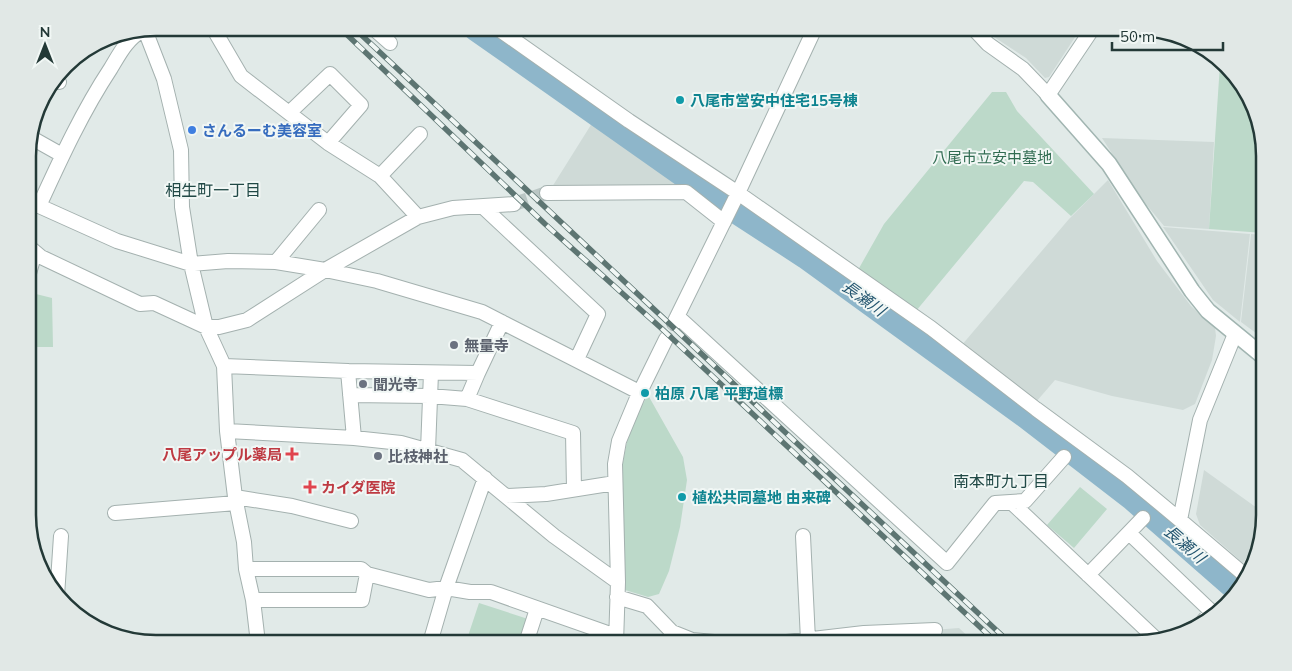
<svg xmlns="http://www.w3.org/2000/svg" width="1292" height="671" font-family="Mulish,'Noto Sans JP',sans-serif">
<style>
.built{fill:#cfdad7}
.green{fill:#bcd9c9}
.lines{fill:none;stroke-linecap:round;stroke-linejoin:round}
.river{stroke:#8eb6ca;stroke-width:26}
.street-tunnel{stroke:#bbc7c5;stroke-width:14;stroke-dasharray:14 7;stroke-linecap:butt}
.street-casing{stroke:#a4b1af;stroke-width:16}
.secondary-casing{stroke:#a1b5b1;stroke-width:18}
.street{stroke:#fff;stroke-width:14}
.secondary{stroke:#fff;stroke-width:15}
.rail-casing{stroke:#5d7572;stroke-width:5.5}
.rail{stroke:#f1f7f5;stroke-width:4;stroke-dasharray:11;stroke-linecap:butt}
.culture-dot{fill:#0f9aa8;stroke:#f1f7f5;stroke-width:2}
.shop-dot{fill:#3f7fe0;stroke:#f1f7f5;stroke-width:2}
.worship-dot{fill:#6b7280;stroke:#f1f7f5;stroke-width:2}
.health-dot{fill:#e0444e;stroke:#f1f7f5;stroke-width:2}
.labels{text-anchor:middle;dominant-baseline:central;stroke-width:4;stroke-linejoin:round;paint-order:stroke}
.culture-label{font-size:15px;font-weight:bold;fill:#0d838f;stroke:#f1f7f5;text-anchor:start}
.shop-label{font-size:15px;font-weight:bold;fill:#366cbe;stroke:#f1f7f5;text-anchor:start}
.park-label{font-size:15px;fill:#316c52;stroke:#f1f7f5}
.worship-label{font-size:15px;font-weight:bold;fill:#5b616d;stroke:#f1f7f5;text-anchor:start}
.health-label{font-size:15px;font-weight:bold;fill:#be3a42;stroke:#f1f7f5;text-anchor:end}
.neighbourhood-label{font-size:16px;fill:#214946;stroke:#f1f7f5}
.water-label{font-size:16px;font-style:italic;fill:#23556f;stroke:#f1f7f5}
.rim{fill:none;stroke:#233937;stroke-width:2.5}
</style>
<rect width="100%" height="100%" fill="#e1eae8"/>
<path class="built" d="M985,28H1081L1049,77L1045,78L1026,58L991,35Z
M594,120L690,185L688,191L552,187Z
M1102,138L1214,142L1209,229L1164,226L1140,197Z
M1108,180L1157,261L1191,306L1215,328L1216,336L1212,360L1195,404L1183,410L1112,396L1055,380L1036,402L961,346L1069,219Z
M1163,227L1250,234L1240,322L1213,300Z
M1251,234L1264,235V339L1241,322Z
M1204,470L1264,513L1259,541L1243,563L1200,525L1196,514Z
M959,628L975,643H806L866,635Z"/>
<path class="green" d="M1220,64L1243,84L1263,139L1264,233L1209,229Z
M992,92H1006L1017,111L1094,194L1071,216L1033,182L1024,181L916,311L858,270L884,224Z
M36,294L52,298L53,347H34Z
M648,395L683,457L687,480L680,527L669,571L659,594L648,597L625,590L621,472L627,442L636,416Z
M1080,487L1107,509L1074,548L1047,525Z
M479,603L528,619L519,643H488L468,636Z"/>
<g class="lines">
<path class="river" d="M476,28L723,202L806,256L1028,417L1133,498L1237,589"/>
<path class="street-tunnel" d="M514,204L547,193"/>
<defs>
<path id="street" d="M213,28L241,76L328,143L380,176L418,217
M373,28L390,43
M497,28L629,121L738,193L931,328L1036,409L1127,476L1180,520
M973,28L988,44L1023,69L1048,95L1093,28
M145,30L164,79L181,150L182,207L191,264L206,327L224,366L227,431L235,497L244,542L246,569L253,600L258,643
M56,80L59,82
M289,113L330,74L361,105L328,143
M30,137L62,155
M380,176L420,134
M547,193L686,192L724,222
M28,201L117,241L191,264L228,261L276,262L325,270L377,281L482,312L639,392
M39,206C61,158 82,112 111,68C120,53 127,39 143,30
M483,207L598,314L577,359
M28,246L41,257L140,304L154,303L206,327H219L247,320L325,270L418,217L453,208L514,204
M276,262L319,210
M28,277L35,252
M678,317L947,563L995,503L1025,501L1064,457
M674,323L738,193L815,28
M1235,334L1200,420L1180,520L1247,577
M224,366L348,371L354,438
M348,371L478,373L502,322
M350,395L430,396L467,399L573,433L574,489
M467,399L478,373
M227,431L354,438L401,443L462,460L554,536L618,582
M428,450L431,373
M506,496L546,494L615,483
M235,497L292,506L351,521
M1011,502L1156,639
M115,513L236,503
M1129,533L1214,614
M803,536L808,640
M246,569H361L367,574L429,590L446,588L470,592H491L616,636
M1088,575L1143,518
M57,596L61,536
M617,597L647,606L672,632L692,640L714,642L778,643L864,633L935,630
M253,600H362L367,574
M1200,625L1212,611
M430,643L446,588L485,478
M526,643L537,609
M616,643L618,582L615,464L619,441L637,398L666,339"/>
<path id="secondary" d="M1048,95L1109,164L1192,291L1208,311L1264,357"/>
</defs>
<use href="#street" class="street-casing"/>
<use href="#secondary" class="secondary-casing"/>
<use href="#street" class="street"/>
<use href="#secondary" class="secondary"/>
<defs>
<path id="rail" d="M340,28L545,224L661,328L997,643
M354,28L1010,643"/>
</defs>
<use href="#rail" class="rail-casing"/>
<use href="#rail" class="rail"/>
</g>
<g class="culture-dot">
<circle cx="680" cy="100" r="5"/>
<circle cx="645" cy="393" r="5"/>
<circle cx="682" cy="497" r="5"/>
</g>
<circle class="shop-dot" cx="192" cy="130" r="5"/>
<g class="worship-dot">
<circle cx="454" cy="345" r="5"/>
<circle cx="363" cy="384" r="5"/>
<circle cx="378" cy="456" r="5"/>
</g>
<g class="health-dot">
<path d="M289.5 446.5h5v5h5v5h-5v5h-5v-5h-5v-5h5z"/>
<path d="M307.5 479.5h5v5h5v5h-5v5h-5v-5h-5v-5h5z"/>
</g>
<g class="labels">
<g class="culture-label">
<text x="690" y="100">八尾市営安中住宅15号棟</text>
<text x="655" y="393">柏原 八尾 平野道標</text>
<text x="692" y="497">植松共同墓地 由来碑</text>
</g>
<g class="shop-label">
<text x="202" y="130">さんるーむ美容室</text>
</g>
<g class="park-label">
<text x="992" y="157">八尾市立安中墓地</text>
</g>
<g class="worship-label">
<text x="464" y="345">無量寺</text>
<text x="373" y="384">聞光寺</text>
<text x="388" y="456">比枝神社</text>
</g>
<g class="health-label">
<text x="282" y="454">八尾アップル薬局</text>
<text x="321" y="487" text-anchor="start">カイダ医院</text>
</g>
<g class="neighbourhood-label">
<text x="213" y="190">相生町一丁目</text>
<text x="1001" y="481">南本町九丁目</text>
</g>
<g class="water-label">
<text transform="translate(864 298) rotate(36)">長瀬川</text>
<text transform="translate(1185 544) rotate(41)">長瀬川</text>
</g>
</g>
<path d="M0 0H1292V671H0ZM156 36H1136A120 120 0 0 1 1256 156V515A120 120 0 0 1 1136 635H156A120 120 0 0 1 36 515V156A120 120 0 0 1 156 36Z" fill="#e1e8e6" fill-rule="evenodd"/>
<path class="rim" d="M156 36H1136A120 120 0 0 1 1256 156V515A120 120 0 0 1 1136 635H156A120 120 0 0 1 36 515V156A120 120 0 0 1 156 36Z"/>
<g transform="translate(45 45)" stroke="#f1f7f5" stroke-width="4" paint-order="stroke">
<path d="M0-4L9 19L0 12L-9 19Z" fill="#233937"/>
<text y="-8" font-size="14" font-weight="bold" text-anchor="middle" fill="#233937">N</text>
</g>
<path d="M1112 42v8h111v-8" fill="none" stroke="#233937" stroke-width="2.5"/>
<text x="1120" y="42" font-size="15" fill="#233937" stroke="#f1f7f5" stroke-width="4" paint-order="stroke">50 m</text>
</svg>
